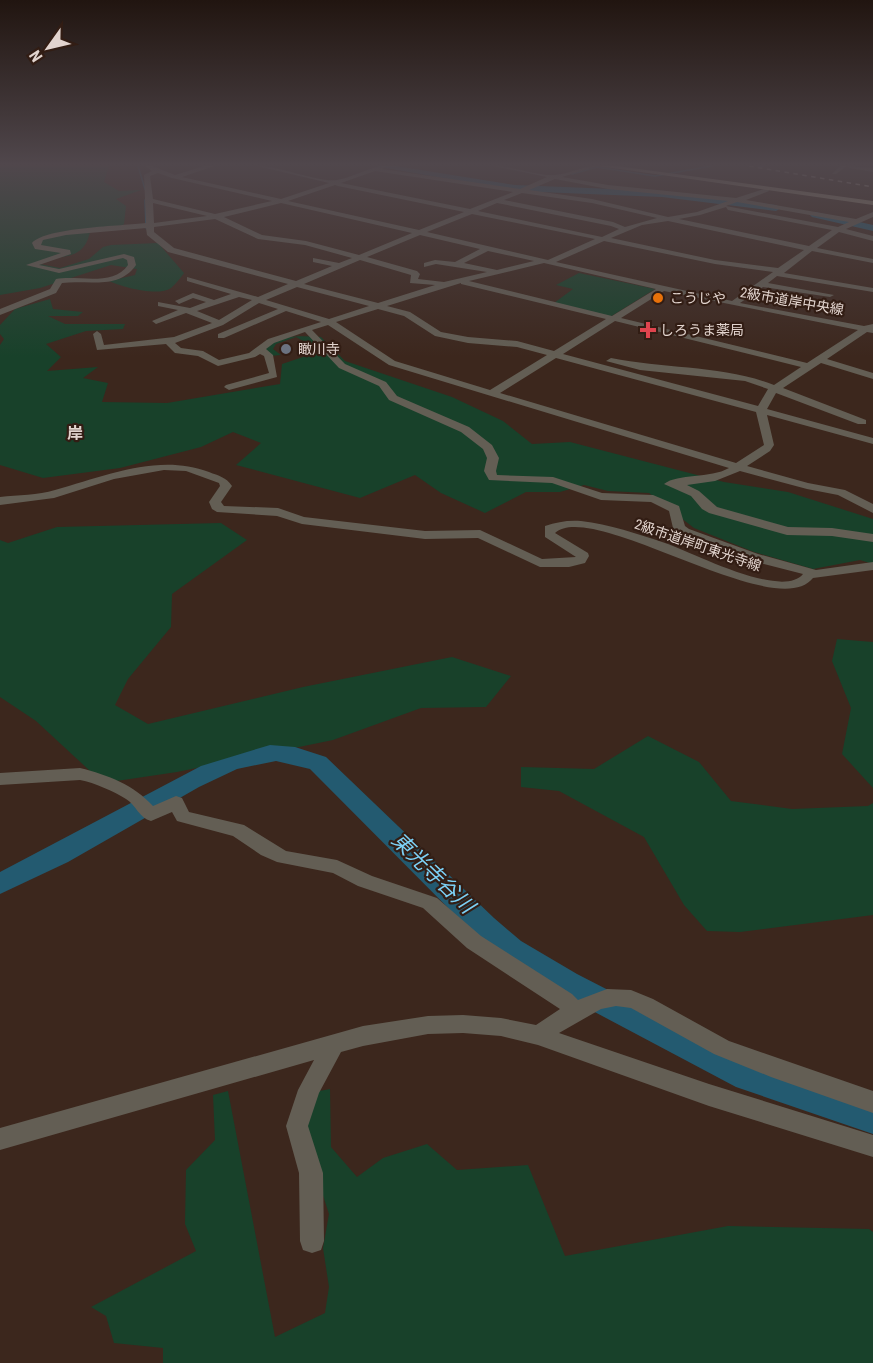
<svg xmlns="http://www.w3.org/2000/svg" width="873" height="1363" font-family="'Roboto Condensed','Noto Sans JP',sans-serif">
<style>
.green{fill:#18412a}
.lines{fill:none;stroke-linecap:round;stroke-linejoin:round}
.stream{stroke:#235a70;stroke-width:1.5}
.river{fill:#235a70;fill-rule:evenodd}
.minor{fill:#635e54;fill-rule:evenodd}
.major{fill:#988e7a;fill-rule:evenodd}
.rail{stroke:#a6968e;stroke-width:1.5;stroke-dasharray:4.5 4.5;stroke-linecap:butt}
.food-dot{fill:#e8710a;stroke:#321d14;stroke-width:2}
.health-dot{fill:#e0444e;stroke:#321d14;stroke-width:2}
.worship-dot{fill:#6b7280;stroke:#321d14;stroke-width:2}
.labels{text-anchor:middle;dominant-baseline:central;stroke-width:4.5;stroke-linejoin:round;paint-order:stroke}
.far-poi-label{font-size:14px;fill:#e2d4ce;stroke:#321d14;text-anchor:start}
.far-street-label{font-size:14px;fill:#e2d4ce;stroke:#321d14}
.far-quarter-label{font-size:16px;font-weight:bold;fill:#e2d4ce;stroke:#321d14}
.near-water-label{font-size:21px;font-style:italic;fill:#7cd1f6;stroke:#321d14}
</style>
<rect width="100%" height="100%" fill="#3c271d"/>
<path class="green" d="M0,166H109L104,182L119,191L141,190L116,199L126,206L124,224L119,228L90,232C83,265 55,252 40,264L60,268L89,259L103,247L111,245L158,243L184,273C181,277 176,284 171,288C158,297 122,287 109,281L135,275L137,269L111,265L40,288L0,295Z
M579,273L655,289L610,317L554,303L573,289L556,285Z
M50,299L53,309L83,312L78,316H48L65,324H125L123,329L86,331L46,344L61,357L47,371L98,367L83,378L108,383L102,402L167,403L280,384L282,364L321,351L296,337L276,344L273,349L281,355L270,356L264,349C279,334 301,336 321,337L345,361L452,397L503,421L532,444L570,442L724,482L788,492L873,519V564L860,560L813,569L754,552L694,528L649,493L608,491L584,485L560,492H526L485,513L441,493L415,475L360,498L236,465L261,443L233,432L201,447L120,468L43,478L0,465V345L4,339L0,334V325L15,309Z
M221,523L247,540L172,594L171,627L128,679L115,705L148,724L303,687L452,657L511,676L486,707L421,708L333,740L177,772L103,783L36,721L0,697V540L8,543L57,527Z
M837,639L873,642V788L842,754L851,708L832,661Z
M648,736L699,762L731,801L792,809L868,806L873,803V915L740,932L707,931L684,905L644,837L559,791L521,787V767L594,769Z
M330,1089L331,1147L357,1177L383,1158L427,1144L457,1170L528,1165L565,1256L728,1226L869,1229L873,1232V1363H163V1348L114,1343L106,1316L91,1307L196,1251L185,1224L186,1170L215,1140L213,1095L228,1091L275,1337L325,1313L329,1287L323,1248L329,1214L301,1127L314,1092Z"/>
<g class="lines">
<path class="stream" d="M138,166L145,189
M758,166H764
M572,174L597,167L655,176L712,166
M145,200L146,228"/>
<path class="river" d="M375,166H396L515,185L662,191L776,205L781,208L776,211L662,197L515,191Z
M815,212L873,225V231L812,217L810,215Z
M270,745L295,747L326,757L494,918L521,941L577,974L754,1065L873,1104V1134L736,1087L557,992L501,957L474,934L310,769L276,761L237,769L199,787L68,862L0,894V872L201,766Z"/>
<path class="minor" d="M152,166L175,175L204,166H214L182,177L281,199L329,183L257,166C280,166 320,183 337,180C355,177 369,166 387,166L382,169L520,189L547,177L493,166C513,166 536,176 555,175C569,174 582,166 597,166L562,177L608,185L736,198L767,188L769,191L746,200L856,219L873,212V217L846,229L873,236V241L839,232L817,248L873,259V263L812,251L784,273L873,288V292L777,276L768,283L834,295L830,297L763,287L740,303L864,326L873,324V333L867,332L827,359L873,373V379L821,363L783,388L866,420V424H858L776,393L767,409L873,438V444L767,415L774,445L770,451L747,466L808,483L845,490L873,504V513L838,495L807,489L740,471L715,481L687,485L699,491L717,507L788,527L832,528L873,534V542L832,536L787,535L709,513L702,509L691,496L664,484C678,473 710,479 729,468L389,365L328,325L312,330L345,364L386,382L397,396L469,427L492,445L499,458L496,471L497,475L553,477L602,493L653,495L679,506L685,526L689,529L758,554L816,570L873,562V570L813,578C776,625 593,499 555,533L588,553L589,556L585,563L569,567H540L478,538L425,539L302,524L277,516L217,512L212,509L209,502L220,486L219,483L186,471L164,470L114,479L54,498L0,505V497C18,495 38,495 55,490C106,476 158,453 209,472C219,476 226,477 232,486L221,502L224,506L278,508L304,517L425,531L480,530L542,559L576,557L545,537V526C557,522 568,520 581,521C609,524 638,534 665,543C692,552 782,600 803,574L748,560L681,535L673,528L669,511L651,502L601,500L552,483L489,480L484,471L487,458L483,449L461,432L389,400L379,386L339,368L305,332L274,343L266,349L273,355L277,377L229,390L224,387L226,385L269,373L264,356L260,354L255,357L218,366L198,356L175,353L166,344L97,350L93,334L97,331L101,334L104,345L174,337L212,323L186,313L156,324L152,321L178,310L158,306V302L190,308L206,302L193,298L179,304L175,301L193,293L214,300L231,294L187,281V277L258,297L288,284L168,252L147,235L146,228L66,235L43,240L41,245L70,250L71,254L39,265L59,269L124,254L134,257L136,265C119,290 88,280 62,283L56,293L0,315V309L50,289L56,279C79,275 113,287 128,265L127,260L123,258L59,273L26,265L61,253L35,249L32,243C46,227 123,226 146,223L144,175L152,171L145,166ZM375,171L513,192L470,209L341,183ZM158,173L172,178L272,201L215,214L153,199L150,176ZM555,179L608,189L728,201L697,212L668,217L592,199L529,190ZM335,185L338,186L464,212L419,230L288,201ZM522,193L592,203L657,218L625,227L613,222L504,200ZM737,202L849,222L838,227L726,206ZM153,203L207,216L154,223ZM281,203L412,233L359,255L306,241L262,235L224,217ZM497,203L611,226L619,229L602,237L478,211ZM726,207L728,210L832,230L809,246L679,219L700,215ZM472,214L595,239L548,260L427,232ZM215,219L258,239L305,245L352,258L339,263L313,258V262L332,266L296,281L174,248L154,232V227ZM668,221L804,250L778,268L715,260L611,238L642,225ZM420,235L480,249L455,262L435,260L424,263V267L436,264L487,272L444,282L418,279L420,274L417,271L367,257ZM604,241L715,264L773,272L732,301L556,262ZM488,251L534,261L497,270L464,263ZM360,260L411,275L410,283L435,285L378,303L304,284ZM544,263L656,289L612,316L469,281ZM461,283V284L606,319L554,351L517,341L468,337L441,332L410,312L387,306ZM297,287L369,306L329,319L266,300ZM664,291L858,330L807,363L621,318ZM239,297L252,300L219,320L197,311ZM259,303L278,309L218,334V338H224L286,311L321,322L268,339L249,353L219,360L203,351L181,348L175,343L223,325ZM378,309L404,316L435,336L468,343L517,347L547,355L490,390L395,361L336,322ZM615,321L801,367L774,385C723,365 665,369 611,358L606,361L640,370L745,381L768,389L758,406L563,354ZM556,358L756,412L764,445L736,463L500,393Z
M840,166H847L836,174H832Z
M847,166L873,168V172L850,168Z
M80,768C108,775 134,785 153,806L176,796L182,798L189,812L244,825L286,851L337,860L372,876L437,898L481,936L572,994L578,1000L607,989L631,990L653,999L729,1041L873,1091V1113L771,1077L714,1054L631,1008L616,1006L601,1009L559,1033L709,1084L873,1135V1157L709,1106L538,1045L501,1036L463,1033L428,1034L363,1046L341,1052L319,1093L308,1126L323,1173L324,1241L321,1250L312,1253L303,1250L300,1241L299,1173L286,1126L298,1090L314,1060L0,1150V1128L363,1026L428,1016L463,1015L501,1018L536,1025L560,1009L467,948L423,908L358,886L333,873L277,862L261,855L233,836L177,821L172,812L151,821C139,818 136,805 126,799C113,791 95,783 80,780L0,785V773Z"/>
<path class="major" d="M599,166H617L873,201V205Z"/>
<path class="rail" d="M749,166L873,187"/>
</g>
<linearGradient id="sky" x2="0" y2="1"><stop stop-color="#211510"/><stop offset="0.46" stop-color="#50474c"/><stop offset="1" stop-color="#50474c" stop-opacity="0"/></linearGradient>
<rect width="873" height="357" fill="url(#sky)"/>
<circle class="food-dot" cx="658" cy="298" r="6"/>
<path class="health-dot" d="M645 321h6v6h6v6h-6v6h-6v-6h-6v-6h6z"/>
<circle class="worship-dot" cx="286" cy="349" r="6"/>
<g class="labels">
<g class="far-poi-label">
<text x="670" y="298">こうじや</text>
<text x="660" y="330">しろうま薬局</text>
<text x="298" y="349">瞰川寺</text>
</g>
<g class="far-street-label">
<text transform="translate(792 301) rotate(10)">2級市道岸中央線</text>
<text transform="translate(698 545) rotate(19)">2級市道岸町東光寺線</text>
</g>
<g class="far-quarter-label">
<text x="75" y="433">岸</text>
</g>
<g class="near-water-label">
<text transform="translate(433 873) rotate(44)">東光寺谷川</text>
</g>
</g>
<g transform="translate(48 48) rotate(236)" stroke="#321d14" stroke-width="4.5" paint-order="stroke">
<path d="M0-4.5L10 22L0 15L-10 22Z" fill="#e2d4ce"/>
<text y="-9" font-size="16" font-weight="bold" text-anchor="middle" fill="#e2d4ce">N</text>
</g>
</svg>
